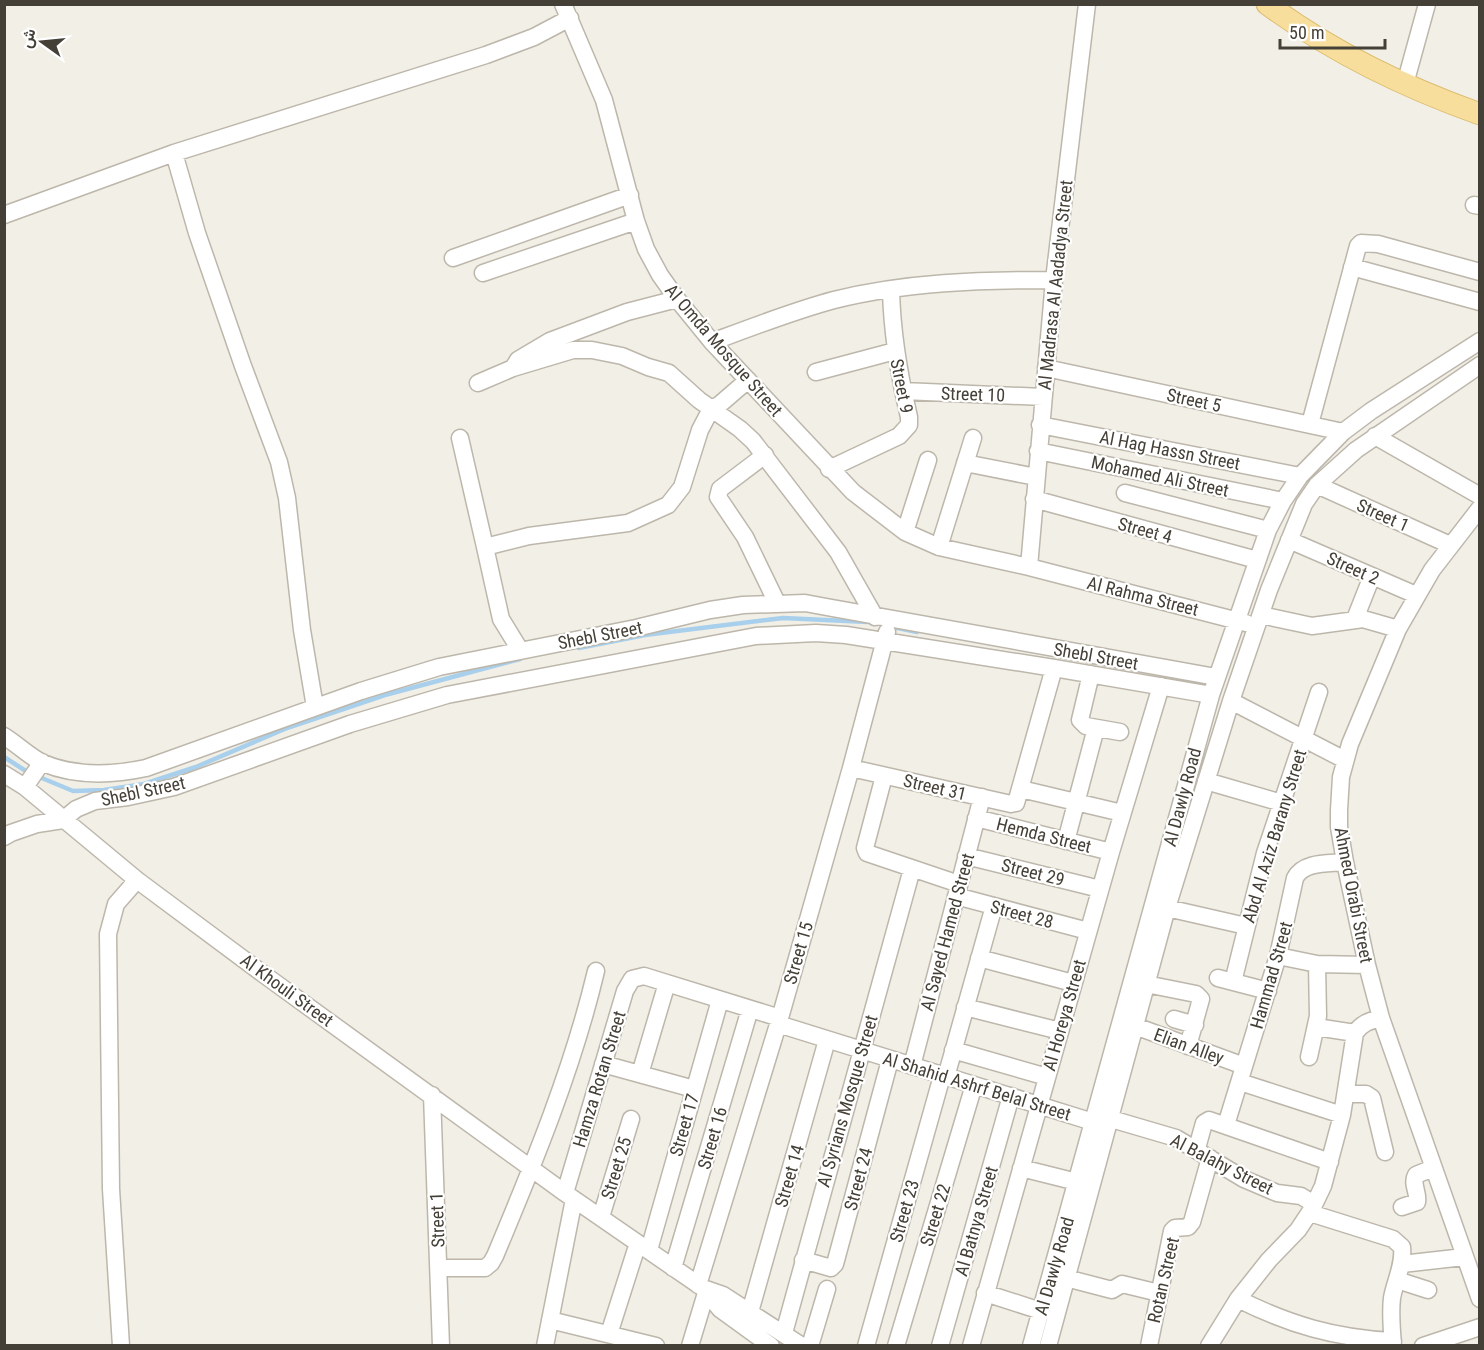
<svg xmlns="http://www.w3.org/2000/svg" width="1484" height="1350" font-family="'Roboto Condensed',Vazirmatn,sans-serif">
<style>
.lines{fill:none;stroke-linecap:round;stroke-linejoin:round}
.stream{stroke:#a8cfeb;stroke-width:4.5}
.minor-casing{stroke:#bdb7ab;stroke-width:19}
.major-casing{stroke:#dbbb6d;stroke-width:23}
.minor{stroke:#fff;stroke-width:16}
.major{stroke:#f7de9c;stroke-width:21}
.labels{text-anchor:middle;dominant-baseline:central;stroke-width:4.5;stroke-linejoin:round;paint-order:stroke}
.street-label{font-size:18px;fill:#454037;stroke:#fff}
</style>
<rect width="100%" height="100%" fill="#f2efe7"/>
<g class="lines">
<path class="stream" d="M888,626L917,632
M579,648L645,635L783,618L868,622
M4,757L29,773
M37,776L73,791L104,790L144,784L196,767L287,728L385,695L520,659"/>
<defs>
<path id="minor" d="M563,4L604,100L636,221L646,249L660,275L677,299L712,342L853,492L905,532L939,547L1029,567L1246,623
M1405,84L1427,4
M174,153L197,233L243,366L279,462L287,498L302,630L315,707
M1474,205L1480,206
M4,215L174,153L486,55L534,37L570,18
M453,258L630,195
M1352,267L1480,302
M483,273L636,221
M712,342C752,327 793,311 834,300C906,282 981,280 1054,280
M513,368L573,350H592L622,356L648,367L669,373L699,400L740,429L753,441L838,552L875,617
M1046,368L1343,432
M816,372L895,351
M478,383L513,368L518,360L550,341L627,312L677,299
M903,391L1043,397
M1310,424L1358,246L1361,243L1378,244L1480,272
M1040,425L1300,476
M1375,436L1480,496
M460,438L485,547
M1038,451L1283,501
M765,455L720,489L718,497L745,537L777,603
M965,463L1036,477
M829,469L899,436L909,425V417C899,375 892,333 891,290
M1317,485L1450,545
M1125,493L1268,530
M1034,499L1257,560
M1480,508L1432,570L1398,629L1350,744L1341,777L1339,810V827L1345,862L1367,965L1381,1018L1480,1299
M905,532L928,460
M1289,540L1416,595
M939,547L973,438
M1029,567L1054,280L1087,4
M1261,615L1312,626L1363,619L1398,629
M1355,619L1372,576
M520,650L501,619L485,547L529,536L628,523L668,505L682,487L700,430L711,409L719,405L748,380
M1091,674L1080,720L1086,726L1120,732
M1231,701L1345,760
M4,736C17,744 30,757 43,763C76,777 113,775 146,768L361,691L439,667L636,628L710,610L743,605L805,603L832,608L1216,677
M851,768L1011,804L1016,803L1054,668
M4,774L25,787L137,880L266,976L565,1193L703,1288L723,1295L802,1346
M884,776L865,848L867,853L959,884
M1206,781L1282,803
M25,787L42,762
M1021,789L1122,813
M976,818L1111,852
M4,837L11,833L37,824L63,820L76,809L95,801L128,797L174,787L350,724L447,695L756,636L816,633L846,635L1054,668L1211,695
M1066,841L1096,728
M966,856L1100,889
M956,896L1088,931
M1167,908L1246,926
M1278,956L1317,964L1367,965
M979,958L1073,983
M1218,978L1268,991
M1233,982L1265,853L1319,692
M1146,984L1196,994L1201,999L1188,1046
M965,1007L1060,1031
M1174,1019L1195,1025
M778,1024L1093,1122
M1135,1026L1244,1066
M1316,1027L1355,1033
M953,1050L1047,1077
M1309,1057L1318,1016L1317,964
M603,1064L694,1089
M912,1066L982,797
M640,1074L667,983
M946,1077L994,906
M1240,1082L1342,1115
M1346,1094H1366L1372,1098L1385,1152
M432,1095L441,1346
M1101,1116L1176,1138L1244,1179L1277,1193L1301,1196L1314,1204
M1226,1125L1278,956L1295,878C1304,861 1329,864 1345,862
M1197,1148L1204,1123L1209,1120L1330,1162
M1021,1168L1077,1182
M565,1193L625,991L632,979L644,976L780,1018
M1402,1207L1417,1202C1419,1193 1411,1184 1416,1175L1433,1168
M1310,1213L1393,1239L1402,1247C1404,1265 1395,1281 1392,1298C1390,1314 1392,1330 1393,1346
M601,1217L631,1119
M649,1250L720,1000
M803,1260L831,1268L835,1264L890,1060
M1402,1264L1464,1257
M439,1268H485L491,1263L495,1256C534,1163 573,1068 596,971
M673,1268L750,1009
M1066,1278L1112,1290L1122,1284L1159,1293
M1397,1280L1428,1290
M698,1285L780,1018L851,768L887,632
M703,1288L720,1309L771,1346
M985,1293L1041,1311
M1238,1299C1290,1325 1335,1338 1393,1341
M750,1312L827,1040
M550,1320L656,1346
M784,1333L912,869
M609,1334L638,1243
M121,1346L111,1189L108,934L116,904L137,880
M545,1346L574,1199
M690,1346L706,1293
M810,1346L827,1289
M866,1346L942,1076
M896,1346L974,1085
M940,1346L1011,1096
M971,1346L1111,852L1161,686
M1031,1346L1211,695L1268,530L1283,501L1300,476L1343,432L1371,411L1480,341
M1048,1346L1167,908L1231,701L1269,590L1304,504L1317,485L1356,450L1480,365
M1149,1346L1172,1231L1175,1228L1188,1227L1192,1222L1210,1158
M1209,1346L1238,1299L1269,1260L1298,1230L1312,1209L1323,1186L1342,1115L1355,1033C1362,1023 1369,1021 1381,1018
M1423,1346L1480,1327"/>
<path id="major" d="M1267,4C1332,52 1404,87 1480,114"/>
</defs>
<use href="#minor" class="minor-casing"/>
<use href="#major" class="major-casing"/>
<use href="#minor" class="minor"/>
<use href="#major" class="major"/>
</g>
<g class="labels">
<g class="street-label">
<text transform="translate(1055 285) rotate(-84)">Al Madrasa Al Aadadya Street</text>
<text transform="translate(724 350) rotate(49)">Al Omda Mosque Street</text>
<text transform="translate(902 386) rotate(79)">Street 9</text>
<text transform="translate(973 394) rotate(2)">Street 10</text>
<text transform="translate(1194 400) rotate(12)">Street 5</text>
<text transform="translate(1170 450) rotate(11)">Al Hag Hassn Street</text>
<text transform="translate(1160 476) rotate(12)">Mohamed Ali Street</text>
<text transform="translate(1383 515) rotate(24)">Street 1</text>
<text transform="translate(1145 530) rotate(15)">Street 4</text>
<text transform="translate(1353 568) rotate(24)">Street 2</text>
<text transform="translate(1143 596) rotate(14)">Al Rahma Street</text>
<text transform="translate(600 635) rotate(-11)">Shebl Street</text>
<text transform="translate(1096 656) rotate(10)">Shebl Street</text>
<text transform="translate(935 787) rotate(13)">Street 31</text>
<text transform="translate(143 791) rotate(-12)">Shebl Street</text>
<text transform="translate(1182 797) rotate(-75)">Al Dawly Road</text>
<text transform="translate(1044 835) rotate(14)">Hemda Street</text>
<text transform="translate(1274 836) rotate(-73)">Abd Al Aziz Barany Street</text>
<text transform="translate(1033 872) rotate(14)">Street 29</text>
<text transform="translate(1354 895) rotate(79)">Ahmed Orabi Street</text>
<text transform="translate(1022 914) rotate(15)">Street 28</text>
<text transform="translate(947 932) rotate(-75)">Al Sayed Hamed Street</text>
<text transform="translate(798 953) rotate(-74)">Street 15</text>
<text transform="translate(1271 975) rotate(-74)">Hammad Street</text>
<text transform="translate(287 990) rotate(36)">Al Khouli Street</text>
<text transform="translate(1064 1015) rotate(-74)">Al Horeya Street</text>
<text transform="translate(1189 1046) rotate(20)">Elian Alley</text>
<text transform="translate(599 1079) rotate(-73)">Hamza Rotan Street</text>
<text transform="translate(977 1086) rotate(17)">Al Shahid Ashrf Belal Street</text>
<text transform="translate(847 1101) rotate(-74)">Al Syrians Mosque Street</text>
<text transform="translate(684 1125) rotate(-74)">Street 17</text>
<text transform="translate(712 1138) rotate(-74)">Street 16</text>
<text transform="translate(1222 1164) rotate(27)">Al Balahy Street</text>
<text transform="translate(616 1168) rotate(-73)">Street 25</text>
<text transform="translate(789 1176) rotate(-74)">Street 14</text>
<text transform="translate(858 1179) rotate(-75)">Street 24</text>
<text transform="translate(904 1211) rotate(-74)">Street 23</text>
<text transform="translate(935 1215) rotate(-73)">Street 22</text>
<text transform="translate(437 1220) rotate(-92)">Street 1</text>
<text transform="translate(976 1221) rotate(-74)">Al Batnya Street</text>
<text transform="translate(1054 1266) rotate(-74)">Al Dawly Road</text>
<text transform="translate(1163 1280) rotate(-77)">Rotan Street</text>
</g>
</g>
<rect width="1484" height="1350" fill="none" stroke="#454037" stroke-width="12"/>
<g transform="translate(42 42) rotate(285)" stroke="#ffffff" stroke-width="4.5" paint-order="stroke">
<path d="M0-4.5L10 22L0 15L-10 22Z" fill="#454037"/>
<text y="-9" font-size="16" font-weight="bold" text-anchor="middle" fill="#454037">ش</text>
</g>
<path d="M1280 39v9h105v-9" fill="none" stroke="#454037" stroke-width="3"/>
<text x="1289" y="39" font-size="18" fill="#454037" stroke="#ffffff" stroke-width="4.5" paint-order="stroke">50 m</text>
</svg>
